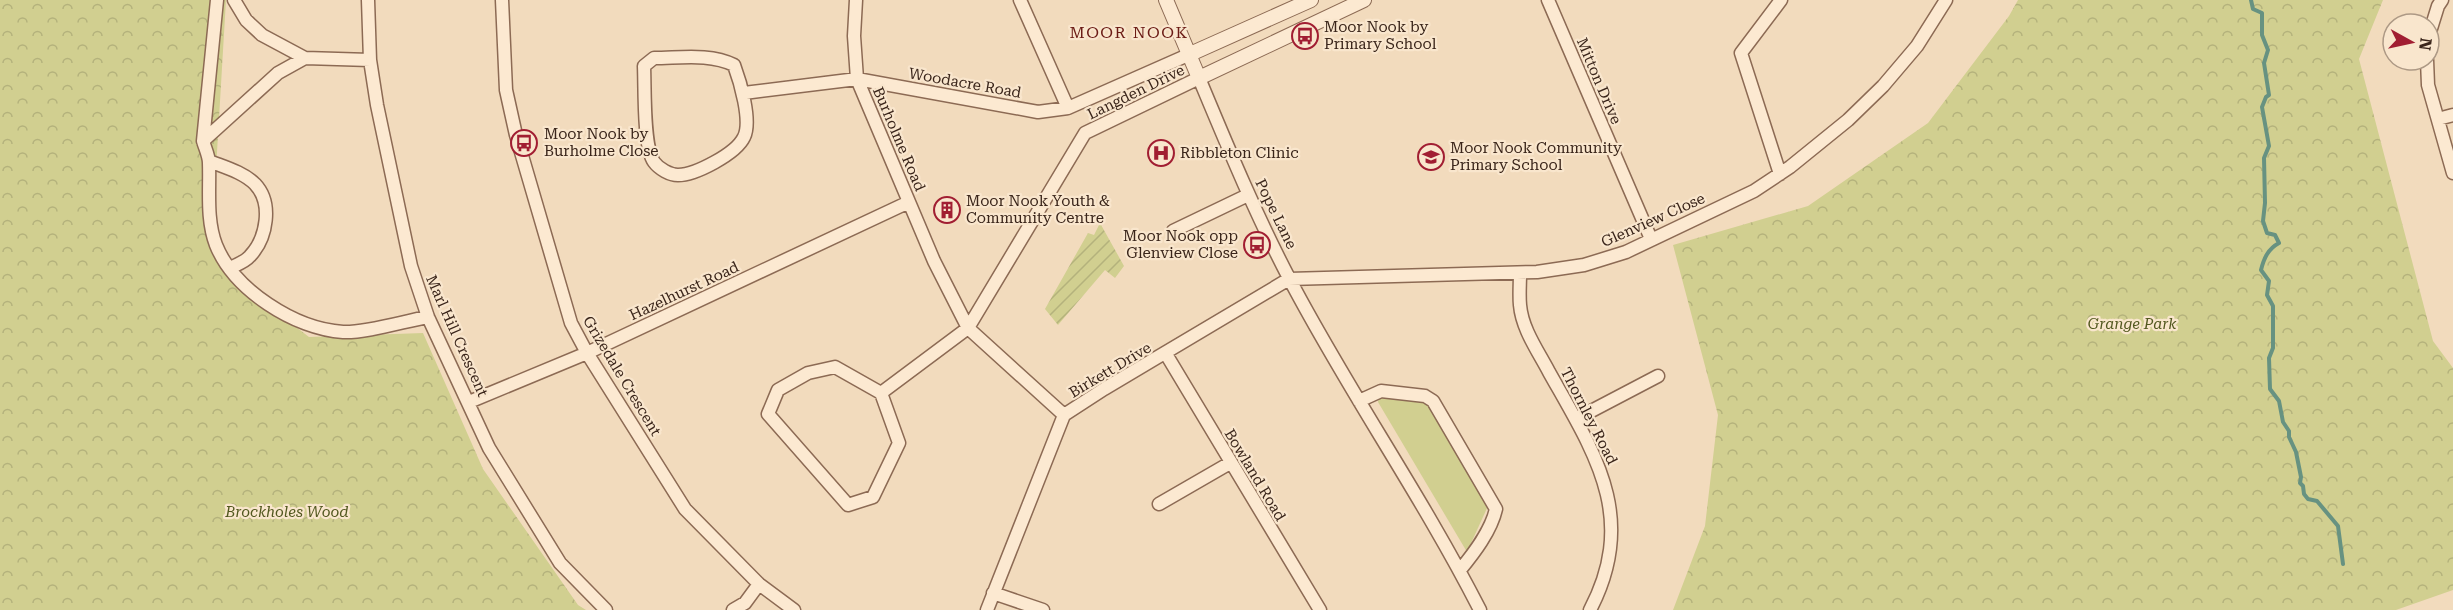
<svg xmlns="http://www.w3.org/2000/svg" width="2453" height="610" font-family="'Roboto Serif',serif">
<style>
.grass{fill:#d1cf90}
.forest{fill:url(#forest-crowns)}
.garden{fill:url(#garden-furrows)}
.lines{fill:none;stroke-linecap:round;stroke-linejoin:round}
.stream{stroke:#679281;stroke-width:4}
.minor-casing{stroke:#8c6a54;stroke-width:15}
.tertiary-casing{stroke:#8c6a54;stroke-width:16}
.minor{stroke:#fce9d1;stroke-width:12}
.tertiary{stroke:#fce9d1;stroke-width:14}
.labels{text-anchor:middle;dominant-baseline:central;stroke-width:4.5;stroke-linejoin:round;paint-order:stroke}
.poi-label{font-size:15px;fill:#3a251a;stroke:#f9e6cd;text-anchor:start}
.street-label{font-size:15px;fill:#3a251a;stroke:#f9e6cd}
.park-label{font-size:15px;font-style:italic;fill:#52581f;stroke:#f9e6cd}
.neighbourhood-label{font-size:16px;letter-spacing:1.5px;fill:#6b1b15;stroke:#f9e6cd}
</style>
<defs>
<pattern id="forest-crowns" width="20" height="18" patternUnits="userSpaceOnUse" patternTransform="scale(1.5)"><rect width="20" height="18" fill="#d1cf90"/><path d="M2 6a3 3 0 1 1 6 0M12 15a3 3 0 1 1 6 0" fill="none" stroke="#b4b27c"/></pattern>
<pattern id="garden-furrows" width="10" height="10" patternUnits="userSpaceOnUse" patternTransform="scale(1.5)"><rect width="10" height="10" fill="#d1cf90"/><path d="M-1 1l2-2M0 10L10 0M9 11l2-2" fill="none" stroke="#b4b27c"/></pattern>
</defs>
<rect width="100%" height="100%" fill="#f2dbbd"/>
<path class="grass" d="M1379,398L1423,399L1429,406L1488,506L1467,552L1378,402Z"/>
<path class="forest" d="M0,0H226L213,220L222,270L309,337L423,333L483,469L578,605L586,610H0Z
M2018,0H2383L2359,59L2433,341L2453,368V590L2396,610H1673L1705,526L1718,415L1673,245L1808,206L1928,123L2009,16Z"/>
<path class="garden" d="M1100,223L1124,266L1115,278L1105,270L1058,325L1045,309L1088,233L1094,235Z"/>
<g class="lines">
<path class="stream" d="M2251,0L2253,9L2262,13V35L2268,50L2264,63L2269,95L2266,97L2262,107L2269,146L2264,158L2265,203L2263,221L2267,233L2275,235L2279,243C2268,249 2264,258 2261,270L2269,281L2267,295L2273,306V348L2269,358L2270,389L2279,401L2283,422L2289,431V437L2296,452L2301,477L2300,483L2303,486L2304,494L2308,499L2317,501L2338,526L2343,564"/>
<defs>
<path id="minor" d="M217,0L203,141C205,148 209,156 209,163C210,190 206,219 216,245C234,290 295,329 343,332C366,333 405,321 428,317
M234,0L246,20L262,35L305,58
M368,0L370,60L377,105L411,266L428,317L489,448L560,563L606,610
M502,0L506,90L516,135L571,323L587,353L685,509L759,584L794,610
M856,0L854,36L857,79L934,261L968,328L1064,415
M1020,0L1068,108
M1548,0L1651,239
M2429,35L2438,6L2442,0
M654,58C680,58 710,53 734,65C740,81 752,121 744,137C736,154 695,175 678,175C670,175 659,169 654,162C643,147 645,87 644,66Z
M2427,60L2428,85L2453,173
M744,93L857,79L1038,112L1068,108L1188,55
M2438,119L2453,115
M203,141L278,73L305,58L370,60
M209,161C224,167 243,172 255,184C273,203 267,238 250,256C245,262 236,265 230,268
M1780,174L1741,53L1781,0
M1173,231L1248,195
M1520,273C1520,284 1519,295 1520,305C1522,329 1538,351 1549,372C1594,452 1639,517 1590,610
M1166,354L1320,610
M835,367L881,393L899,443L873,497L848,505L768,414L778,390L808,373Z
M881,393L968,328L1085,133L1199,78C1227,145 1255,213 1289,278C1348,391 1422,496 1480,610
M1359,401L1381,391L1425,396L1433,401L1496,509C1491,531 1474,553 1460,570
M469,402L587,353L909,202
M1576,419L1658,376
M1159,504L1230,463
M993,593L1043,610
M733,610L745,603L759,584
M987,610L1064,415L1104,389L1289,279L1537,272L1584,265L1626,252L1754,191L1790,167L1848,120L1883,86L1917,46L1946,0"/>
<path id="tertiary" d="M1166,0L1199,78L1364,0
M1188,55L1311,0"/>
</defs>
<use href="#minor" class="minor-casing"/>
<use href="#tertiary" class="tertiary-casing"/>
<use href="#minor" class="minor"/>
<use href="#tertiary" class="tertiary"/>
</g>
<defs>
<symbol id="bus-ring" viewBox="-11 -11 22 22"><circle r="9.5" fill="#f9e6cd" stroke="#a11e32" stroke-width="1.5"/><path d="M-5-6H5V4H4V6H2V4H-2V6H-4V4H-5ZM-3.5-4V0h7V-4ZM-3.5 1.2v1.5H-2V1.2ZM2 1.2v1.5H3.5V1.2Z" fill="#a11e32"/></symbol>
<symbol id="hospital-ring" viewBox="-11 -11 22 22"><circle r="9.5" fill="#f9e6cd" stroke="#a11e32" stroke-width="1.5"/><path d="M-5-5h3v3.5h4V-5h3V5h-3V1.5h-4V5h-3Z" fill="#a11e32"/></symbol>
<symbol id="school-ring" viewBox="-11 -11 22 22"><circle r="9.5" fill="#f9e6cd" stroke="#a11e32" stroke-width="1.5"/><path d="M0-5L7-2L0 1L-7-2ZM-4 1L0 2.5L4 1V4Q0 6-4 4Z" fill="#a11e32"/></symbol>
<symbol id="building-ring" viewBox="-11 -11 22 22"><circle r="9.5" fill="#f9e6cd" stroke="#a11e32" stroke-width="1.5"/><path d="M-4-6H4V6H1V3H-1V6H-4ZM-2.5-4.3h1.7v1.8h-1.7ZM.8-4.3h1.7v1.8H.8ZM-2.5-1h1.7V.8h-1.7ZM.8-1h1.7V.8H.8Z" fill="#a11e32"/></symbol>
</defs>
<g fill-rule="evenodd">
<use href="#bus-ring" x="1290" y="21" width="30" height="30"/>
<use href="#bus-ring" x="509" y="128" width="30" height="30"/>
<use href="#hospital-ring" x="1146" y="138" width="30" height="30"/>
<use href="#school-ring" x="1416" y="142" width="30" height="30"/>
<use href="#building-ring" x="932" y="195" width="30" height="30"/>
<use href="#bus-ring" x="1242" y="230" width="30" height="30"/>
</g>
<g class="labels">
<g class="poi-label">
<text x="1324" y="27">Moor Nook by<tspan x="1324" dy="17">Primary School</tspan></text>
<text x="544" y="134">Moor Nook by<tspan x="544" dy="17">Burholme Close</tspan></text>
<text x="1450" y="148">Moor Nook Community<tspan x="1450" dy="17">Primary School</tspan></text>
<text x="1180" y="153">Ribbleton Clinic</text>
<text x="966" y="201">Moor Nook Youth &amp;<tspan x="966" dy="17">Community Centre</tspan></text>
<text x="1238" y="236" text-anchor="end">Moor Nook opp<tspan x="1238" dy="17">Glenview Close</tspan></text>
</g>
<g class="street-label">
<text transform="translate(1599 81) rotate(67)">Mitton Drive</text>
<text transform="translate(965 83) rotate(10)">Woodacre Road</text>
<text transform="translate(1136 92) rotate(-26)">Langden Drive</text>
<text transform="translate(899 139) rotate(67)">Burholme Road</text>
<text transform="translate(1276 214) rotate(64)">Pope Lane</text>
<text transform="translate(1653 220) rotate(-24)">Glenview Close</text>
<text transform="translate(684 291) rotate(-25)">Hazelhurst Road</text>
<text transform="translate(457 336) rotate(66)">Marl Hill Crescent</text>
<text transform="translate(1110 370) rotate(-31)">Birkett Drive</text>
<text transform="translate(622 376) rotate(59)">Grizedale Crescent</text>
<text transform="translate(1589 416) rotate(63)">Thornley Road</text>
<text transform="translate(1255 475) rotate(59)">Bowland Road</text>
</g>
<g class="park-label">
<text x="2132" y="324">Grange Park</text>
<text x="287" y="512">Brockholes Wood</text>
</g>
<g class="neighbourhood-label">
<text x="1129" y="32">MOOR NOOK</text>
</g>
</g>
<g transform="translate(2411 42) rotate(98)"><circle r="28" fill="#f9e6cd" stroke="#ad9985" stroke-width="1.5"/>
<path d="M0-4.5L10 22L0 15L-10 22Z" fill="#a11e32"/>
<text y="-9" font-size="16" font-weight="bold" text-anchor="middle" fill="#3a251a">N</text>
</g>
</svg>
